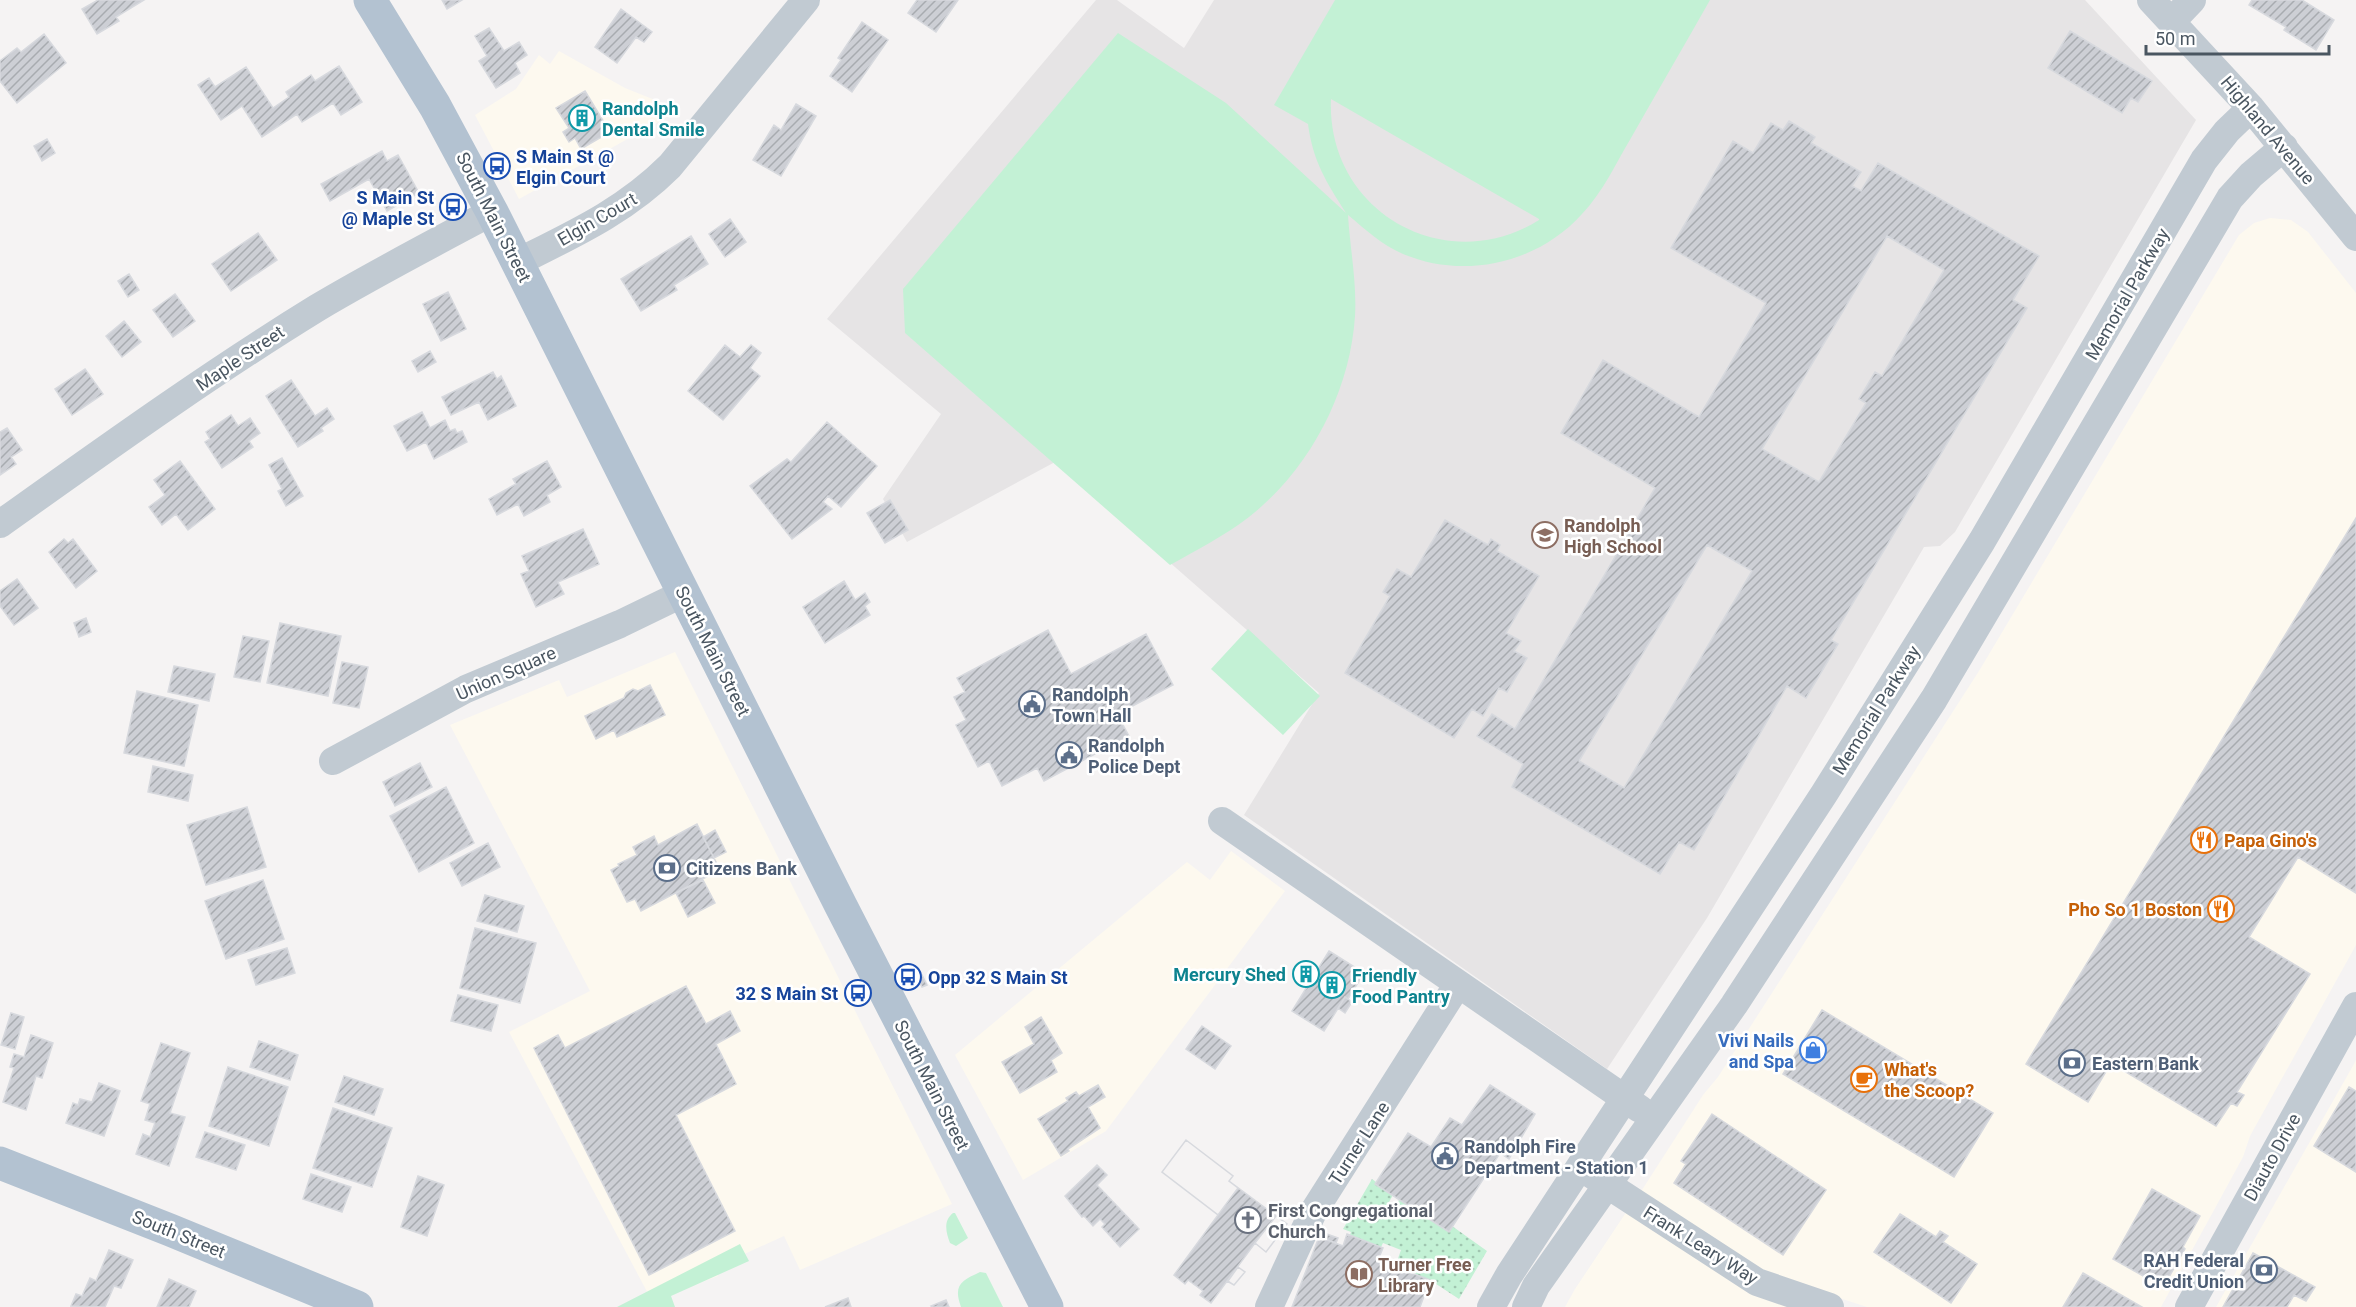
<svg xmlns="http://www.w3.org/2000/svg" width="2356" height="1307" font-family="Roboto,sans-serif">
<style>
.commercial{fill:#fdf9ef}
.education{fill:#e6e4e5}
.green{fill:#c3f1d5;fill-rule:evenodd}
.park{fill:url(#park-dots)}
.building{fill:url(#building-hatch);stroke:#d7d9de;stroke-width:1.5;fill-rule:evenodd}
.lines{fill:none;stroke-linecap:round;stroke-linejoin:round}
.minor{stroke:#c1cad2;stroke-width:28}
.major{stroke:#b3c2d1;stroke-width:33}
.labels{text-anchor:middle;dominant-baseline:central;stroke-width:5;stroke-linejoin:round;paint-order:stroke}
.culture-label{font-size:18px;font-weight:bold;fill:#0d838f;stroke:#fff;text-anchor:start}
.street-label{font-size:18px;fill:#4a5661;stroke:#fff}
.transit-label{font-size:18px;font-weight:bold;fill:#164399;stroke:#fff;text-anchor:start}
.education-label{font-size:18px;font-weight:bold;fill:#785e54;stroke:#fff;text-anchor:start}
.service-label{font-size:18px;font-weight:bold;fill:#4e5e75;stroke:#fff;text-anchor:start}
.food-label{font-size:18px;font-weight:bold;fill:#c56008;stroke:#fff;text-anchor:start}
.shop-label{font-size:18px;font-weight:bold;fill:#366cbe;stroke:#fff;text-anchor:end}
.worship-label{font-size:18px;font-weight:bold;fill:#5b616d;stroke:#fff;text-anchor:start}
</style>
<defs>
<pattern id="park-dots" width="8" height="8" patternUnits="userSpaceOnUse" patternTransform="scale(1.5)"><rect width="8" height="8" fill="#c3f1d5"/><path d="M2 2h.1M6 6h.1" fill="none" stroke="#a0c6b0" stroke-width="1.8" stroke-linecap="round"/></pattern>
<pattern id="building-hatch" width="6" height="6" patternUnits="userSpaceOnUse" patternTransform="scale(1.5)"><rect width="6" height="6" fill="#cdcfd5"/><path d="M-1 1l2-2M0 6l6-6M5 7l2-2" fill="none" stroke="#a8abb0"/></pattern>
</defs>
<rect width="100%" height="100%" fill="#f5f3f3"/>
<path class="commercial" d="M559,51L625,88L680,110L519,199L475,115L516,89L539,55L550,64Z
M2270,218L2291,220L2308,232L2356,293V945L2250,1136L2243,1157L2161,1307H1867L1763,1273L1640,1193L1703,1095L1718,1077L1979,671L2239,235L2254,223Z
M675,652L952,1204L800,1270L784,1236L716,1267L718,1276L652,1301L509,1032L590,991L450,725L559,680L567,697Z
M1231,851L1285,891L1106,1131L1023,1180L955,1055L1187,862L1210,880Z
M2356,1060V1307H2216L2354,1064Z
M1627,1211L1796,1307H1565L1575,1289Z"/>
<path class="education" d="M1096,0H1117L1184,48L1214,0H2085L2196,120L1955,532L1940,546L1924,547L1707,918L1607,1069L1244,815L1319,693L1055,462L907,542L883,499L941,414L827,319Z"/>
<path class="green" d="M1335,0H1710C1684,46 1657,92 1631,138C1616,163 1603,192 1582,214C1538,263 1465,280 1403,254C1382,245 1366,230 1348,215C1350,248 1357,283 1355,316C1350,393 1309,470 1249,517C1224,536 1197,550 1170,565L905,333L903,289L1118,33L1226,103L1346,213C1327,183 1313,162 1308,124L1274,105ZM1331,99L1539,219V220C1445,279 1326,211 1331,99Z
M1248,629L1320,696L1283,735L1211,669Z
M953,1213H955L968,1238L956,1246L950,1243C946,1232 943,1221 953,1213Z
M740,1244L749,1261L671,1296L675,1307H617Z
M980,1272L986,1273L1003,1307H961C953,1285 961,1281 980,1272Z"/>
<path class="park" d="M1372,1179L1376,1182L1375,1184L1393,1195L1389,1202L1395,1206L1399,1200L1452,1226L1487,1251L1459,1299L1430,1280L1395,1267L1401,1250L1383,1243L1381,1247L1350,1235L1351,1232L1343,1229Z"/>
<path class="building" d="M98,0H144L116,17L119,21L97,34L82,9Z
M442,0H462L447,9Z
M917,0H958L936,32L908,13Z
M2252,0H2302L2334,20L2316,50L2284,30L2286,27L2249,5Z
M621,9L652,32L644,42L636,37L617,63L595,47Z
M862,22L888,40L852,92L830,76L841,60L838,58Z
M489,28L504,51L519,42L527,55L515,63L520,73L496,88L479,61L487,56L475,36Z
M2070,31L2152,81L2138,102L2131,98L2122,113L2048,68Z
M44,34L66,63L17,103L0,81V61L17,48L21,52Z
M339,66L362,102L341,115L333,103L302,122L297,114L262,137L242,106L221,120L198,85L209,78L215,87L246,67L273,108L289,97L286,92L311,75L315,81Z
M585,91L610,132L581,149L575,138L569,142L563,132L569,128L556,108Z
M796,104L816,116L781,176L753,160L774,125L781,130Z
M1789,121L1815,137L1811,143L1861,172L1852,186L1861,191L1878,163L2039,256L2013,300L2027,308L1831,640L1838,644L1806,698L1787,686L1694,850L1679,842L1660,874L1512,787L1523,764L1477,736L1492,714L1515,729L1655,488L1561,433L1603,360L1699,417L1766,303L1671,248L1733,141L1753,153L1771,123L1783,130ZM1887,236L1944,270L1882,376L1875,372L1859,399L1866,403L1819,482L1762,449ZM1707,545L1752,571L1624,788L1579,761Z
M47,139L55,153L42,161L34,146Z
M382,151L387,161L398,155L419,193L387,211L369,179L330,201L321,184Z
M730,219L746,242L725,257L709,234Z
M258,233L277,260L231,291L212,264Z
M691,236L708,264L674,285L677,290L641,311L621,279Z
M129,274L139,290L128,297L118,281Z
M448,292L466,329L441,341L423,304Z
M175,294L195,321L173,337L153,310Z
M124,321L141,342L122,357L106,336Z
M725,345L740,357L751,345L761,353L750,368L760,376L723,420L688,391Z
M430,351L436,362L418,372L412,361Z
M85,369L103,394L72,415L55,389Z
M493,372L497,379L501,376L516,406L488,420L479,402L451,415L442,397Z
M291,380L315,416L327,408L334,419L321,428L323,431L298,447L266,396Z
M422,412L430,428L445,420L450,431L455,429L457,433L462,431L467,442L434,459L426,442L407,451L394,426Z
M231,415L238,426L250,418L260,433L249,441L253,447L222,468L205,442L210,439L206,432Z
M827,422L877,466L841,507L828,496L823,502L832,509L792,539L750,486L787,459L791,462Z
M7,428L22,450L11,457L16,464L0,475V432Z
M282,458L303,496L286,506L278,491L282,489L269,465Z
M180,461L215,509L188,530L176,514L162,525L149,507L165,495L154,480Z
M547,461L561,487L547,495L550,502L524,516L518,504L497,515L489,499L516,484L513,479Z
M890,500L908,530L885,543L867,513Z
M2356,518V893L2298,857L2249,937L2310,974L2237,1092L2244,1095L2237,1106L2231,1103L2216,1126L2111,1063L2088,1102L2026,1064Z
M1445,520L1488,545L1491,539L1500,545L1497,551L1539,576L1506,633L1521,641L1514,651L1527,658L1507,692L1499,688L1483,716L1472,709L1454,738L1345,673L1390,596L1383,592L1397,569L1411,577Z
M583,529L599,564L558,582L564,594L536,607L521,574L529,571L522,556Z
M64,539L68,543L73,539L97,571L76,588L49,552Z
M17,579L38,608L14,625L0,606V591Z
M844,581L855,600L865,593L870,602L865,606L870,615L825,643L803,607Z
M86,618L91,632L79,637L74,623Z
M280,623L341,636L328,696L267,683Z
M1048,630L1071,674L1146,634L1173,685L1117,714L1129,736L1044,781L1037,768L1002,786L989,761L978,767L956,725L966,720L954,697L965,692L957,678Z
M243,636L269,641L260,682L234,677Z
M342,662L368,667L359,708L333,703Z
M174,666L215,674L209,701L168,692Z
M650,685L665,715L617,737L614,730L596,739L585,716L624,698L626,693L633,689L638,691Z
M137,691L198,705L184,766L124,753Z
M420,763L432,787L395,806L383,782Z
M153,766L193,775L188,801L148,792Z
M446,787L474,843L419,872L390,816Z
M247,807L266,867L206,885L187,825Z
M697,824L720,870L641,911L635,899L627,902L611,870L619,866L618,864L637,855L633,847L654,836L658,845Z
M715,830L726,852L714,858L703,837Z
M488,843L500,867L462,886L450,863Z
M263,880L284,939L226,959L205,901Z
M703,880L715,903L688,917L676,893Z
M485,895L524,906L517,932L477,921Z
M475,928L536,943L520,1003L460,988Z
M287,948L295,973L256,985L248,960Z
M1329,951L1364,973L1348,999L1345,997L1324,1031L1292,1011Z
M1303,967L1313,974L1309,981L1298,975Z
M922,975L927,985L922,987L917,977Z
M686,986L706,1024L730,1011L740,1031L716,1044L736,1084L676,1115L735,1231L649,1275L534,1048L558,1035L565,1048Z
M458,995L498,1005L491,1031L451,1021Z
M1345,997L1352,1002L1345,1013L1338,1008Z
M1822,1010L1993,1113L1954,1177L1783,1074Z
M11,1013L24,1017L15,1049L1,1045Z
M1041,1017L1062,1053L1051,1060L1057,1072L1020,1093L1002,1062L1034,1044L1025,1027Z
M1202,1026L1231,1046L1215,1069L1186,1049Z
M31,1035L53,1043L42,1078L36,1076L26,1110L3,1102L14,1068L10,1067L14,1054L24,1057Z
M259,1041L298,1055L290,1080L250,1067Z
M161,1043L190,1053L170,1113L185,1117L169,1166L136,1154L143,1134L150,1137L155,1123L145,1120L150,1104L141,1101Z
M228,1067L288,1087L269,1146L209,1126Z
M344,1076L383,1089L374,1115L335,1102Z
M99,1083L120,1091L104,1136L66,1123L73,1103L78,1105L80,1099L92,1102Z
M1098,1085L1105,1097L1088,1107L1100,1128L1068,1149L1069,1151L1061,1156L1038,1119L1068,1101L1066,1098L1076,1092L1079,1096Z
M1490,1085L1535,1114L1509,1159L1500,1153L1449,1232L1375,1184L1408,1133L1431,1147L1450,1118L1462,1125Z
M2349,1087L2356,1091V1172L2314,1146Z
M333,1108L392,1128L372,1187L313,1168Z
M1712,1114L1826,1190L1783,1255L1674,1183L1686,1164L1681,1161Z
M205,1132L245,1145L236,1170L196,1157Z
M1186,1140L1233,1176L1229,1181L1287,1224L1266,1252L1255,1243L1211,1303L1200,1295L1203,1291L1188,1280L1185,1284L1174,1275L1218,1215L1162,1172Z
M1186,1140L1233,1176L1229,1181L1238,1188L1218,1215L1162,1172Z
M1097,1165L1107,1175L1097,1185L1139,1229L1120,1247L1102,1227L1105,1224L1100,1219L1093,1226L1084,1216L1082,1217L1065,1196Z
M311,1174L351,1187L342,1212L303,1199Z
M418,1176L444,1185L427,1236L401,1227Z
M2152,1189L2200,1216L2183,1247L2185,1249L2169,1277L2167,1276L2161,1286L2113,1259Z
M1900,1214L1936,1237L1940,1231L1948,1236L1943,1242L1977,1264L1951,1303L1874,1252Z
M1276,1216L1287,1224L1266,1252L1255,1243Z
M1324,1233L1338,1238L1336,1243L1322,1238Z
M1347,1234L1383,1248L1378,1260L1430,1280L1420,1307H1292L1319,1237L1343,1246Z
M109,1250L133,1260L121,1288L114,1286L105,1307L71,1306L76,1294L82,1296L90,1278L96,1281Z
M2253,1253L2315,1287L2306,1301L2294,1295L2287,1307H2223Z
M1238,1267L1245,1272L1234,1285L1228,1281Z
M1238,1267L1245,1272L1234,1285L1227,1281Z
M2083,1273L2142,1307H2063Z
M169,1279L196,1291L189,1307H157Z
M848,1298L851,1307H825Z
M946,1300L949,1307H932L931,1306Z"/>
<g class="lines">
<path class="minor" d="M2151,0L2251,108L2356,237
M2172,21L2192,0
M518,262C574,234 625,211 670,166L806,0
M0,524C104,450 208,375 317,308C374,274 434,243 492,212
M333,761L466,689L620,624L684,593
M1222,821L1640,1109
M1591,1174L1757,1282L1830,1307
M1269,1307L1312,1214L1458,984
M1491,1307L1509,1275L1824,794L1982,541L2204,160L2227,131L2251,108
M1526,1307L1536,1286L1734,1005L1934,699L2230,198L2251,175L2284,147
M2189,1307L2356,1006"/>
<path class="major" d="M370,0L435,106L492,212L841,906L1047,1307
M0,1163L170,1230L357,1307"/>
</g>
<defs>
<symbol id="building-ring" viewBox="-11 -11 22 22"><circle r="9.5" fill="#fff" stroke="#0f9aa8" stroke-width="1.5"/><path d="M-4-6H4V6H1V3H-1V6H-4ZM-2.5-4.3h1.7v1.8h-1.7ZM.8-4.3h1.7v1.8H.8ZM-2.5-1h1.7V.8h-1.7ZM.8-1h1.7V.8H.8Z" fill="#0f9aa8"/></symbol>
<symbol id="bus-ring" viewBox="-11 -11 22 22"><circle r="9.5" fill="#fff" stroke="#1a4fb4" stroke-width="1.5"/><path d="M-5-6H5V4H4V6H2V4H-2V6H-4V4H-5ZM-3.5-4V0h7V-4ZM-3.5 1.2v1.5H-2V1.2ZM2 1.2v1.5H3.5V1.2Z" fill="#1a4fb4"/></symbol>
<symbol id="school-ring" viewBox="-11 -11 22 22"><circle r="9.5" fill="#fff" stroke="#8d6e63" stroke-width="1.5"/><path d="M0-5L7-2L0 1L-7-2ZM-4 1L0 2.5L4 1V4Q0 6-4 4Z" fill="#8d6e63"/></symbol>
<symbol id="civic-ring" viewBox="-11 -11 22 22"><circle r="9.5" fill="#fff" stroke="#5c6f8a" stroke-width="1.5"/><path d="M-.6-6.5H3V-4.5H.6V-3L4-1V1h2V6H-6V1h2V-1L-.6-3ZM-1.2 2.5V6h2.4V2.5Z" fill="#5c6f8a"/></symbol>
<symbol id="restaurant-ring" viewBox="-11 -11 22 22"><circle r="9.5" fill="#fff" stroke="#e8710a" stroke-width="1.5"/><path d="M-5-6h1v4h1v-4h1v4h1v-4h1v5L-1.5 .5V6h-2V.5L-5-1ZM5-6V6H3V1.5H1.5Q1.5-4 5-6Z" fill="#e8710a"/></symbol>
<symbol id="bank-ring" viewBox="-11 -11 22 22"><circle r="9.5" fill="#fff" stroke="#5c6f8a" stroke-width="1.5"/><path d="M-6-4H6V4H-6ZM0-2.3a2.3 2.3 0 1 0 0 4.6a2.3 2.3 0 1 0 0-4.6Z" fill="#5c6f8a"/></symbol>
<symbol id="shop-ring" viewBox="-11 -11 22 22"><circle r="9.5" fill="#fff" stroke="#3f7fe0" stroke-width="1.5"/><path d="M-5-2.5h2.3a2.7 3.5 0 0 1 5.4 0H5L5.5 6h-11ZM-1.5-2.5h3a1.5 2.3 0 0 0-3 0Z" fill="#3f7fe0"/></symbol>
<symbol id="cafe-ring" viewBox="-11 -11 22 22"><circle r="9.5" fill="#fff" stroke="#e8710a" stroke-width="1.5"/><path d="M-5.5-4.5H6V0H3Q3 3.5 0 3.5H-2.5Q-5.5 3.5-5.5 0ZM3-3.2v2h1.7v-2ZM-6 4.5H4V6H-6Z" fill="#e8710a"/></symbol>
<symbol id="church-ring" viewBox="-11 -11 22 22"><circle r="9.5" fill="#fff" stroke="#6b7280" stroke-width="1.5"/><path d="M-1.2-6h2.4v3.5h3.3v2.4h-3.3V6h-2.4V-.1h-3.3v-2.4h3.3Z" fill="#6b7280"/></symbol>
<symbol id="library-ring" viewBox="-11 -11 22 22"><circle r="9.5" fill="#fff" stroke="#8d6e63" stroke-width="1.5"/><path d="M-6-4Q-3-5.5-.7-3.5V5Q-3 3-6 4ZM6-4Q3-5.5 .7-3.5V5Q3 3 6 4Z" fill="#8d6e63"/></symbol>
</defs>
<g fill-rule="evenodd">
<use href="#building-ring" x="567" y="103" width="30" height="30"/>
<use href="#bus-ring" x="482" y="151" width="30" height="30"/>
<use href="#bus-ring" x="438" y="192" width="30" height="30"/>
<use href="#school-ring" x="1530" y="520" width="30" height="30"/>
<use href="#civic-ring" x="1017" y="689" width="30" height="30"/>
<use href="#civic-ring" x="1054" y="740" width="30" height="30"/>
<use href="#restaurant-ring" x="2189" y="825" width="30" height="30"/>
<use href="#bank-ring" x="652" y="853" width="30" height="30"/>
<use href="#restaurant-ring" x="2206" y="894" width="30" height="30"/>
<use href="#building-ring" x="1291" y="959" width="30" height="30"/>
<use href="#bus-ring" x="893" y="962" width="30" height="30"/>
<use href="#building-ring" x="1317" y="970" width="30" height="30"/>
<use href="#bus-ring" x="843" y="978" width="30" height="30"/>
<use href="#shop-ring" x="1798" y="1035" width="30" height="30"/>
<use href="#bank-ring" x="2057" y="1048" width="30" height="30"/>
<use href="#cafe-ring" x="1849" y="1064" width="30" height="30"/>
<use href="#civic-ring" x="1430" y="1141" width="30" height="30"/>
<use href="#church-ring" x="1233" y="1205" width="30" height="30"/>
<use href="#bank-ring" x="2249" y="1255" width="30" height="30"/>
<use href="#library-ring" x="1344" y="1259" width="30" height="30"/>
</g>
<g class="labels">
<g class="culture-label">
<text x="602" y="108">Randolph<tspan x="602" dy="21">Dental Smile</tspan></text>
<text x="1286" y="974" text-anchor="end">Mercury Shed</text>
<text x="1352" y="975">Friendly<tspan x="1352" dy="21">Food Pantry</tspan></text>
</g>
<g class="street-label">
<text transform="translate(2268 130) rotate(50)">Highland Avenue</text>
<text transform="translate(494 217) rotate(63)">South Main Street</text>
<text transform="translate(597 219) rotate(-30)">Elgin Court</text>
<text transform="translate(2127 294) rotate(-60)">Memorial Parkway</text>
<text transform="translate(240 358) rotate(-34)">Maple Street</text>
<text transform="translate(713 651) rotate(63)">South Main Street</text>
<text transform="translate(506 673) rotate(-24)">Union Square</text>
<text transform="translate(1876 710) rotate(-58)">Memorial Parkway</text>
<text transform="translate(932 1085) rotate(63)">South Main Street</text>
<text transform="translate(1359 1143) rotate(-57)">Turner Lane</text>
<text transform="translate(2272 1157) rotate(-61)">Diauto Drive</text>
<text transform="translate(179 1234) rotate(22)">South Street</text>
<text transform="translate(1701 1245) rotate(32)">Frank Leary Way</text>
</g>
<g class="transit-label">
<text x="516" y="156">S Main St @<tspan x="516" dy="21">Elgin Court</tspan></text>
<text x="434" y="197" text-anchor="end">S Main St<tspan x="434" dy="21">@ Maple St</tspan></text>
<text x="928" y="977">Opp 32 S Main St</text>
<text x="838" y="993" text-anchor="end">32 S Main St</text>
</g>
<g class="education-label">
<text x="1564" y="525">Randolph<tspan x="1564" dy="21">High School</tspan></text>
<text x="1378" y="1264">Turner Free<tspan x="1378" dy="21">Library</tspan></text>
</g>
<g class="service-label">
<text x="1052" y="694">Randolph<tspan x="1052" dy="21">Town Hall</tspan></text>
<text x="1088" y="745">Randolph<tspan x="1088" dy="21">Police Dept</tspan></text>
<text x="686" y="868">Citizens Bank</text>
<text x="2092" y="1063">Eastern Bank</text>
<text x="1464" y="1146">Randolph Fire<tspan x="1464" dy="21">Department - Station 1</tspan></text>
<text x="2244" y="1260" text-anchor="end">RAH Federal<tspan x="2244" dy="21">Credit Union</tspan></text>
</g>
<g class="food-label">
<text x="2224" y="840">Papa Gino's</text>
<text x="2202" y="909" text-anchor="end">Pho So 1 Boston</text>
<text x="1884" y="1069">What's<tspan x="1884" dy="21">the Scoop?</tspan></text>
</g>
<g class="shop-label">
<text x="1794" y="1040">Vivi Nails<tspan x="1794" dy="21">and Spa</tspan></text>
</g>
<g class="worship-label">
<text x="1268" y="1210">First Congregational<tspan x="1268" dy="21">Church</tspan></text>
</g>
</g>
<path d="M2146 45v9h183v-9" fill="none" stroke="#4a5661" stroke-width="3"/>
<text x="2155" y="45" font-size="18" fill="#4a5661" stroke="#ffffff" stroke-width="4.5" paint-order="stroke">50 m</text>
</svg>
